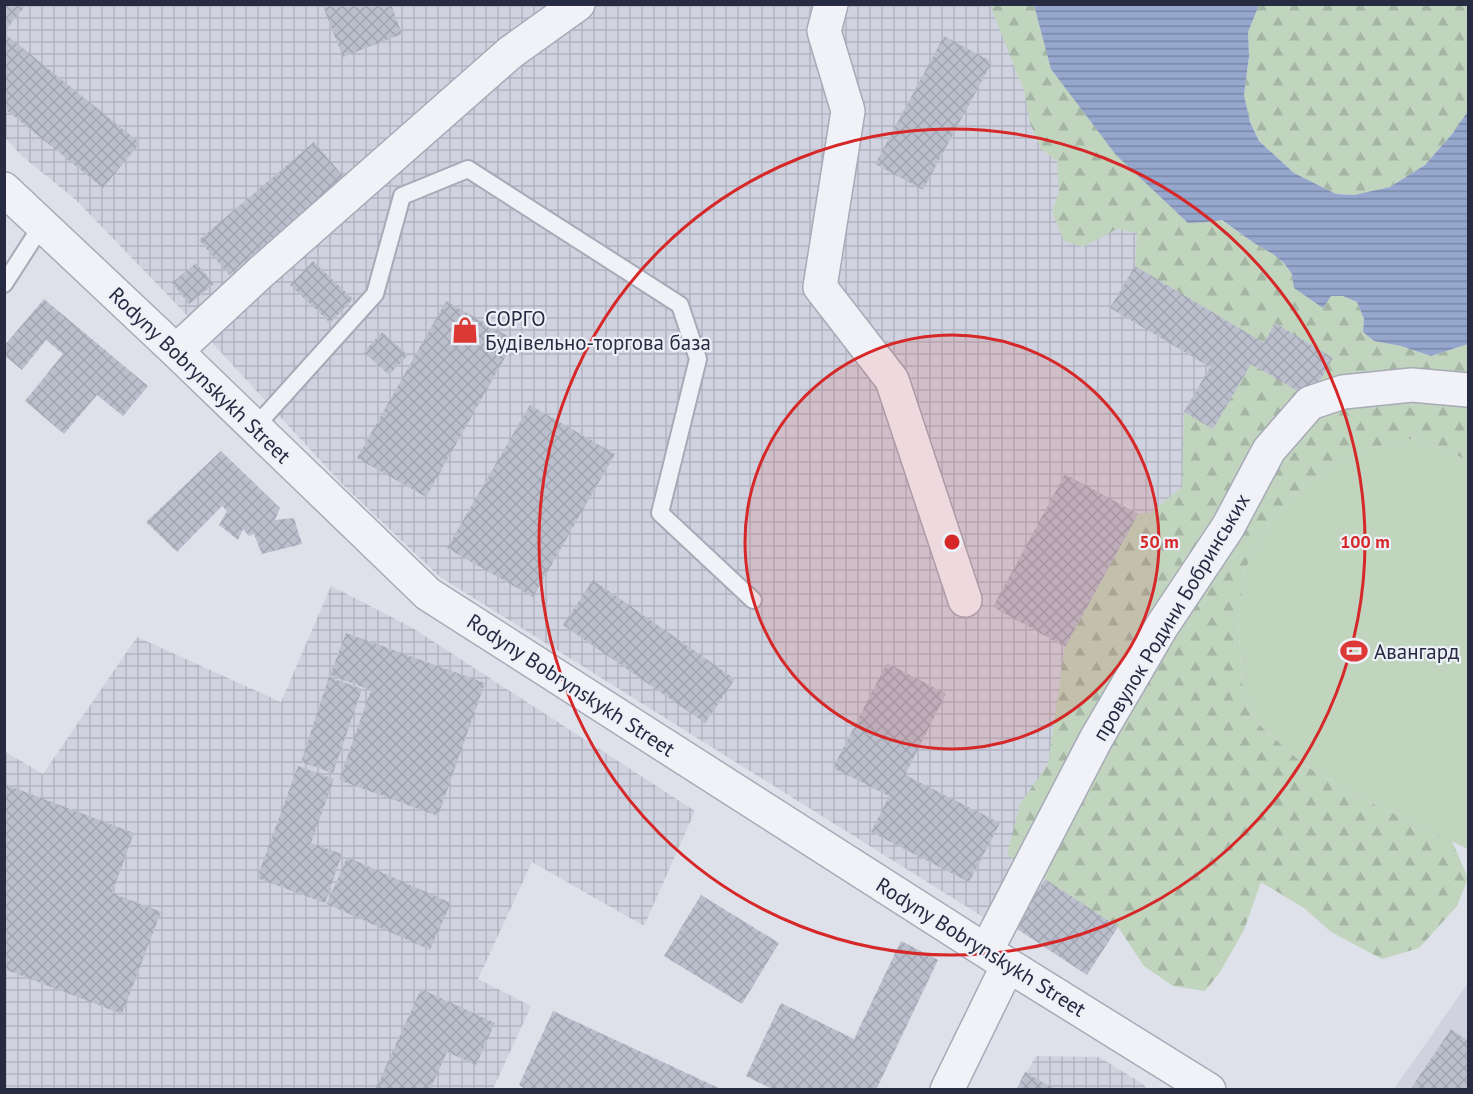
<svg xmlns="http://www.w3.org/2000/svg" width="1473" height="1094" font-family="'PT Sans',sans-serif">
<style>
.built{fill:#d0d3df}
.industrial{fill:url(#industrial-grid)}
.grass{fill:#c0d4be}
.forest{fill:url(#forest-firs)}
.water{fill:url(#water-rules)}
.building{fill:url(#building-cross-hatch)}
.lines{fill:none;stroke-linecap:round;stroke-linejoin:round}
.lane-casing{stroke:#a7aab7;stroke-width:20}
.street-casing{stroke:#a7aab7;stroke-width:36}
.lane{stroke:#f1f2f7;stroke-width:16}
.street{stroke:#f1f2f7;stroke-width:33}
.ring{fill:none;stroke:#d62828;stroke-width:3}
.labels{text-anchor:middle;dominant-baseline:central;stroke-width:4.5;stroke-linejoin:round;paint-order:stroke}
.poi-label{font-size:21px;fill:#262b42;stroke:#eef0f7;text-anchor:start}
.street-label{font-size:21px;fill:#262b42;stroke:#eef0f7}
.centre{fill:#d62828;stroke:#eef0f7;stroke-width:3}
.ring-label{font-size:18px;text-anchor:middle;font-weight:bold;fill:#d62828;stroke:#eef0f7;stroke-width:4.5;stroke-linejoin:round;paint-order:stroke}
</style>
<defs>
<pattern id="industrial-grid" width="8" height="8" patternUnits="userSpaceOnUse" patternTransform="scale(1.5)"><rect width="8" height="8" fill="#d0d3df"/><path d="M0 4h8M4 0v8" fill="none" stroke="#b2b5c1"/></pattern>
<pattern id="forest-firs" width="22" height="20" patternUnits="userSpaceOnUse" patternTransform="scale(1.5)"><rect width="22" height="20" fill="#c0d4be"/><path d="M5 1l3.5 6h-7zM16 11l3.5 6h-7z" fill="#a5b6a4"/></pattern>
<pattern id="water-rules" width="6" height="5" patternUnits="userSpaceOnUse" patternTransform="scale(1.5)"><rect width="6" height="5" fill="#95a7cd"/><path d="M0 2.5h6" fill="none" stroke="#7988a8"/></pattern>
<pattern id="building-cross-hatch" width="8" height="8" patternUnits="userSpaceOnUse" patternTransform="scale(1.5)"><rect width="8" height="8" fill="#bbbfcd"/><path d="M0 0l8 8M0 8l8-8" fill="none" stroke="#a1a4b1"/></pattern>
</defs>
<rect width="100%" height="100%" fill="#dee1e9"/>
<path class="built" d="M1468,983V1089H1394Z"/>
<path class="industrial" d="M4,5H1035L1088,158L1359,368L991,922L440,577L342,484L182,310L76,200L23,157L5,138Z
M331,586L411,627L695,811L644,926L532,862L478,979L531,1006L493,1089H5L4,751L43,774L137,637L281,702Z
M1036,1056L1099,1057L1143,1084L1147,1089L1016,1090Z"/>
<path class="grass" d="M1415,438L1468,460V849L1371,803L1304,765L1255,721L1242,683L1238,620L1244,571L1269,522L1310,480L1358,451Z"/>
<path class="forest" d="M990,5H1034L1051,69L1207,222L1221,220L1254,243L1273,254L1284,263L1292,274L1323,307L1331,296H1343L1357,302L1364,319L1363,332L1374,341L1401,346L1431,356L1468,344V460L1415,438L1358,451L1310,480L1269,522L1244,571L1238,620L1242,683L1255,721L1304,765L1371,803L1452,841L1468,878L1457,906L1419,948L1382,959L1331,932L1304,908L1261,882L1244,930L1220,972L1205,991L1173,986L1144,966L1118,927L1007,855L1020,804L1048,764L1065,647L1138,514L1150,513L1182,487L1184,412L1213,428L1251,364L1310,398L1333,358L1275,324L1264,343L1135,266L1137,233L1117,229L1083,247L1064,241L1052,211L1059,193L1057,161L1041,149L1030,123L1025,94Z
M1259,5H1468V111L1453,133L1425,165L1390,187L1354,195L1336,194L1294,173L1259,141L1250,122L1244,95L1249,56L1248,32Z"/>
<path class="water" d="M1034,5H1259L1248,32L1249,56L1244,95L1250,122L1259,141L1294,173L1336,194L1354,195L1390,187L1425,165L1453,133L1468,111V344L1431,356L1401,346L1374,341L1363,332L1364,319L1357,302L1343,296H1331L1323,308L1294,288L1292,274L1284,263L1273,254L1254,243L1222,220L1207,222L1188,223L1116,155L1051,69Z"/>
<path class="building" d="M322,4H391L402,34L343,57Z
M4,5H26L4,32Z
M4,33L140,143L103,188L4,108Z
M944,36L992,62L923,190L875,164Z
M314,142L344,177L229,275L199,240Z
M313,261L353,299L330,323L290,285Z
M196,263L214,284L189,304L172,283Z
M1135,266L1264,343L1275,323L1333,358L1310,398L1251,364L1213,429L1184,412L1210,367L1110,308Z
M44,299L148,386L123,416L97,395L64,434L25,401L63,354L46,340L22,370L4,355V346Z
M446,301L515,340L426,497L357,458Z
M382,332L408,355L389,375L364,352Z
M530,405L615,454L533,597L447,548Z
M221,451L280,508L275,520L294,518L302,544L262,554L254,534L249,536L243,529L238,540L219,525L227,511L222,506L177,552L146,522Z
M1065,474L1138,514L1065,647L993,607Z
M593,580L735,679L705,723L563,625Z
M346,633L485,683L438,816L339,780L371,690L330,675Z
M887,663L946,694L905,775L1000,823L969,882L871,832L889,796L833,768Z
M329,677L362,689L333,773L301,762Z
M298,766L334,779L311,843L342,854L325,903L257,878Z
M4,784L134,833L112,893L161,912L122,1014L4,969Z
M347,857L451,903L430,950L327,904Z
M1045,879L1118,927L1087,975L1014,927Z
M701,895L779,943L742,1004L664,956Z
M901,941L938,960L876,1090H774L746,1076L781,1003L854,1039Z
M421,989L495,1023L476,1065L447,1052L430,1090H375Z
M553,1011L723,1090H527L519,1085Z
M1451,1029L1468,1041V1090H1410Z
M1025,1072L1056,1090H1016Z"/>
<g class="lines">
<defs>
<path id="lane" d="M4,284L42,225
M255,427L375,294L402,196L468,169L680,305L698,359L660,513L753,600"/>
<path id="street" d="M831,4L824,31L848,111L820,287L892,380L965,600
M4,189L176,351L428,594L1008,965L1209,1090
M176,351L261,272L511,52L578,4
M986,951L1096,739L1162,626L1228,527L1269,450L1310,403L1343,392L1412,385L1468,390
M947,1090L1008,965"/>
</defs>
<use href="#lane" class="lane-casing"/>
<use href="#street" class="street-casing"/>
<use href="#lane" class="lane"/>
<use href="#street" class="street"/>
</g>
<circle cx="952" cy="542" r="207" fill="#d62828" fill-opacity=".12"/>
<g class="ring">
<circle cx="952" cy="542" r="207"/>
<circle cx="952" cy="542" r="413"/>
</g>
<defs>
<symbol id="shop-bare" viewBox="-9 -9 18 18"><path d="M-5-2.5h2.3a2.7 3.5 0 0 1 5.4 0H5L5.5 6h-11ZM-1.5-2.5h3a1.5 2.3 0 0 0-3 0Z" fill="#dc3936" stroke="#eef0f7" stroke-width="2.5" paint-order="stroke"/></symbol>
<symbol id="stadium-bare" viewBox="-9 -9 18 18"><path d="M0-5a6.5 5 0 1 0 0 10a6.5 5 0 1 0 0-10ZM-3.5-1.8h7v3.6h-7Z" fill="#dc3936" stroke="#eef0f7" stroke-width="2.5" paint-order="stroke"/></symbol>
</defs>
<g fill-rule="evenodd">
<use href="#shop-bare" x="446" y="311" width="38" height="38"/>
<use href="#stadium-bare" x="1335" y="632" width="38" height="38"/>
</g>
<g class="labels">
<g class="poi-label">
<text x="485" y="318">СОРГО<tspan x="485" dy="24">Будівельно-торгова база</tspan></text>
<text x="1374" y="651">Авангард</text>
</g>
<g class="street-label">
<text transform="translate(200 375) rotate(44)">Rodyny Bobrynskykh Street</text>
<text transform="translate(1171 617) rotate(-59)">провулок Родини Бобринських</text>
<text transform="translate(571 685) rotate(33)">Rodyny Bobrynskykh Street</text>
<text transform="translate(981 947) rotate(32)">Rodyny Bobrynskykh Street</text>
</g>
</g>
<circle cx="952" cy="542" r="9" class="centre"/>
<g class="ring-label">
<text x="1159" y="548">50 m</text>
<text x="1365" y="548">100 m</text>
</g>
<rect width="1473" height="1094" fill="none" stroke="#262b42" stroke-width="12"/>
</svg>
